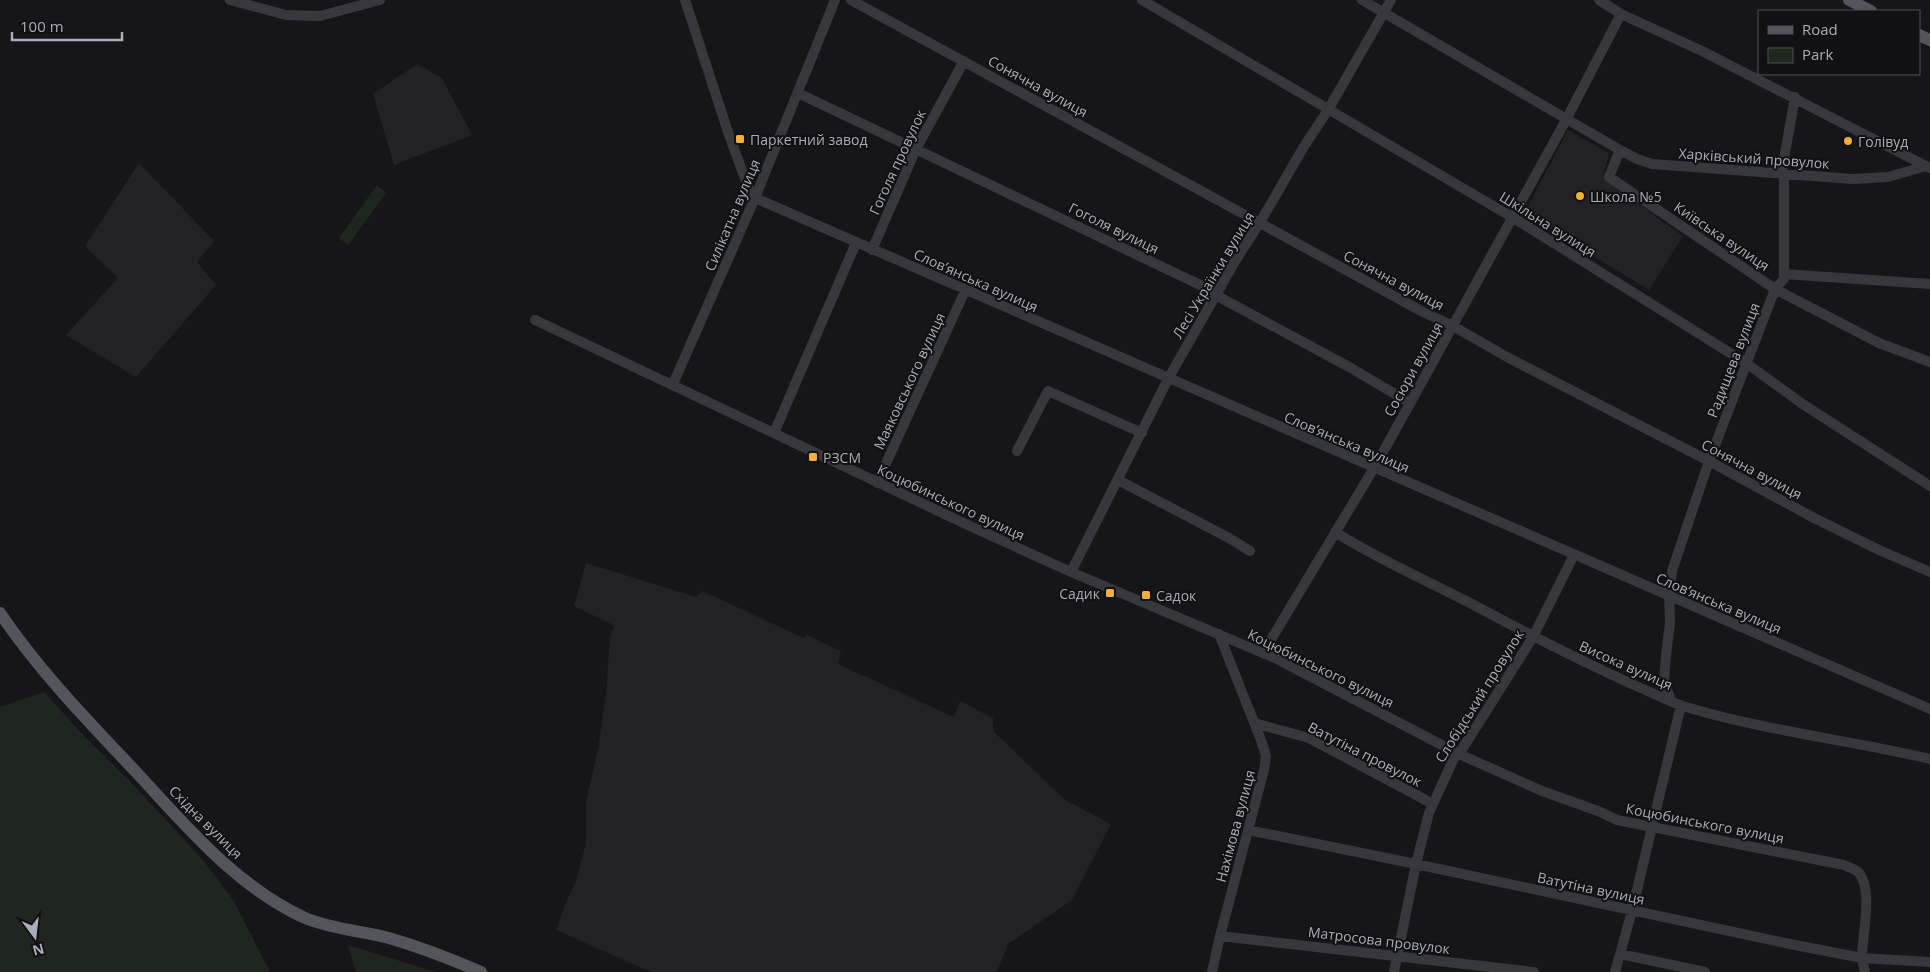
<svg xmlns="http://www.w3.org/2000/svg" width="1930" height="972" font-family="'Open Sans',sans-serif">
<style>
.built{fill:#222225}
.green{fill:#1e261f}
.lines{fill:none;stroke-linecap:round;stroke-linejoin:round}
.minor{stroke:#37383d;stroke-width:10}
.major{stroke:#53555c;stroke-width:12}
.poi-dot{fill:#f2b134;stroke:#111113;stroke-width:2}
.labels{text-anchor:middle;dominant-baseline:central;stroke-width:4;stroke-linejoin:round;paint-order:stroke}
.street-label{font-size:14px;fill:#a8adb8;stroke:#111113}
.poi-label{font-size:14px;fill:#a8adb8;stroke:#111113;text-anchor:start}
</style>
<rect width="100%" height="100%" fill="#161618"/>
<path class="built" d="M417,64L442,78L472,135L394,165L373,94Z
M1568,130L1609,153L1603,178L1683,236L1649,290L1524,214Z
M139,163L214,241L197,262L216,285L136,377L66,335L118,278L85,246Z
M586,563L696,597L702,591L804,638L806,635L841,651L838,664L954,717L960,701L993,718V731L1065,800L1111,824L1072,900L1008,944L997,972H651L556,930L567,900L576,881L586,844V801L598,750L606,695L610,635L615,626L574,606Z"/>
<path class="green" d="M377,185L386,193L348,245L339,238Z
M44,692L86,738L128,779L203,860L234,901L270,972H0V707Z
M348,945L436,972H356Z"/>
<g class="lines">
<path class="minor" d="M230,0L286,15L320,16L380,0
M685,0L728,132L748,187L755,198
M851,0L1423,312L1453,326L1507,357L1709,461L1816,519L1879,550L1930,572
M1142,0L1512,217L1746,363L1804,405L1930,486
M1362,0L1620,150L1609,177L1775,289L1879,343L1930,362
M1599,0L1621,14L1702,51L1930,168
M798,93L1217,293L1221,298L1351,368L1410,403
M1620,150L1637,159L1652,164L1853,179L1888,177L1926,166
M755,198L1930,709
M872,250L916,149L964,61
M1784,274L1930,284
M535,320L970,526L1071,572L1277,659L1459,754L1542,791L1598,811L1617,820L1844,865C1848,867 1854,869 1858,872C1874,888 1862,936 1862,957C1862,962 1864,967 1865,972
M673,384L755,198L835,0
M774,433L856,243
M1017,451L1048,391L1142,433
M1118,480L1229,538L1250,551
M877,483L965,291
M1335,532C1379,560 1426,580 1472,604C1526,633 1579,660 1634,685C1651,692 1669,702 1686,707C1766,731 1849,740 1930,759
M1071,572L1168,379L1234,263L1262,219L1303,148L1328,110L1391,0
M1263,653L1374,468L1407,409L1566,120L1621,14
M1671,701L1664,681L1666,656L1670,622L1669,596L1672,571L1709,461L1775,289L1784,279V174L1782,170L1795,97
M1254,723L1309,738L1433,804
M1248,830L1416,864L1790,944L1862,958L1930,962
M1220,936L1534,972
M1620,954L1705,972
M1212,972L1220,936L1264,770L1266,756L1261,740L1219,634
M1394,972L1416,864L1429,813L1454,758L1459,754L1533,637L1574,555
M1615,972L1632,911L1681,705"/>
<path class="major" d="M1849,0L1871,11
M1919,35L1930,40
M0,613C40,672 88,721 137,773C187,827 237,887 305,918C331,929 362,931 389,938C420,947 451,959 481,972"/>
</g>
<g class="poi-dot">
<rect x="735" y="134" width="10" height="10" rx="2.5"/>
<circle cx="1848" cy="141" r="5"/>
<circle cx="1580" cy="196" r="5"/>
<rect x="808" y="452" width="10" height="10" rx="2.5"/>
<rect x="1105" y="588" width="10" height="10" rx="2.5"/>
<rect x="1141" y="590" width="10" height="10" rx="2.5"/>
</g>
<g class="labels">
<g class="street-label">
<text transform="translate(1038 86) rotate(29)">Сонячна вулиця</text>
<text transform="translate(1754 158) rotate(4)">Харківський провулок</text>
<text transform="translate(897 162) rotate(-65)">Гоголя провулок</text>
<text transform="translate(732 215) rotate(-67)">Силікатна вулиця</text>
<text transform="translate(1548 224) rotate(32)">Шкільна вулиця</text>
<text transform="translate(1114 228) rotate(26)">Гоголя вулиця</text>
<text transform="translate(1722 236) rotate(34)">Київська вулиця</text>
<text transform="translate(1213 275) rotate(-59)">Лесі Українки вулиця</text>
<text transform="translate(976 280) rotate(24)">Слов’янська вулиця</text>
<text transform="translate(1394 280) rotate(28)">Сонячна вулиця</text>
<text transform="translate(1733 360) rotate(-69)">Радищева вулиця</text>
<text transform="translate(1413 369) rotate(-61)">Сосюри вулиця</text>
<text transform="translate(909 381) rotate(-65)">Маяковського вулиця</text>
<text transform="translate(1347 442) rotate(23)">Слов’янська вулиця</text>
<text transform="translate(1752 469) rotate(28)">Сонячна вулиця</text>
<text transform="translate(951 502) rotate(25)">Коцюбинського вулиця</text>
<text transform="translate(1719 603) rotate(23)">Слов’янська вулиця</text>
<text transform="translate(1626 665) rotate(24)">Висока вулиця</text>
<text transform="translate(1321 668) rotate(26)">Коцюбинського вулиця</text>
<text transform="translate(1479 696) rotate(-58)">Слобідський провулок</text>
<text transform="translate(1365 754) rotate(27)">Ватутіна провулок</text>
<text transform="translate(206 822) rotate(45)">Східна вулиця</text>
<text transform="translate(1705 823) rotate(11)">Коцюбинського вулиця</text>
<text transform="translate(1235 826) rotate(-75)">Нахімова вулиця</text>
<text transform="translate(1591 888) rotate(12)">Ватутіна вулиця</text>
<text transform="translate(1379 940) rotate(7)">Матросова провулок</text>
</g>
<g class="poi-label">
<text x="750" y="139">Паркетний завод</text>
<text x="1858" y="141">Голівуд</text>
<text x="1590" y="196">Школа №5</text>
<text x="823" y="457">РЗСМ</text>
<text x="1100" y="593" text-anchor="end">Садик</text>
<text x="1156" y="595">Садок</text>
</g>
</g>
<rect x="1758" y="10" width="162" height="65" fill="#111113" stroke="#4d4f55"/>
<rect x="1768" y="26" width="25" height="8" fill="#53555c" stroke="#4d4f55"/>
<text x="1802" y="35" font-size="15" fill="#a8adb8">Road</text>
<rect x="1768" y="48" width="25" height="15" fill="#1e261f" stroke="#4d4f55"/>
<text x="1802" y="60" font-size="15" fill="#a8adb8">Park</text>
<g transform="translate(35 937) rotate(165)" stroke="#111113" stroke-width="4" paint-order="stroke">
<path d="M0-4L9 19L0 12L-9 19Z" fill="#a8adb8"/>
<text y="-8" font-size="14" font-weight="bold" text-anchor="middle" fill="#a8adb8">N</text>
</g>
<path d="M12 32v8h110v-8" fill="none" stroke="#a8adb8" stroke-width="2.5"/>
<text x="20" y="32" font-size="15" fill="#a8adb8" stroke="#111113" stroke-width="4" paint-order="stroke">100 m</text>
</svg>
